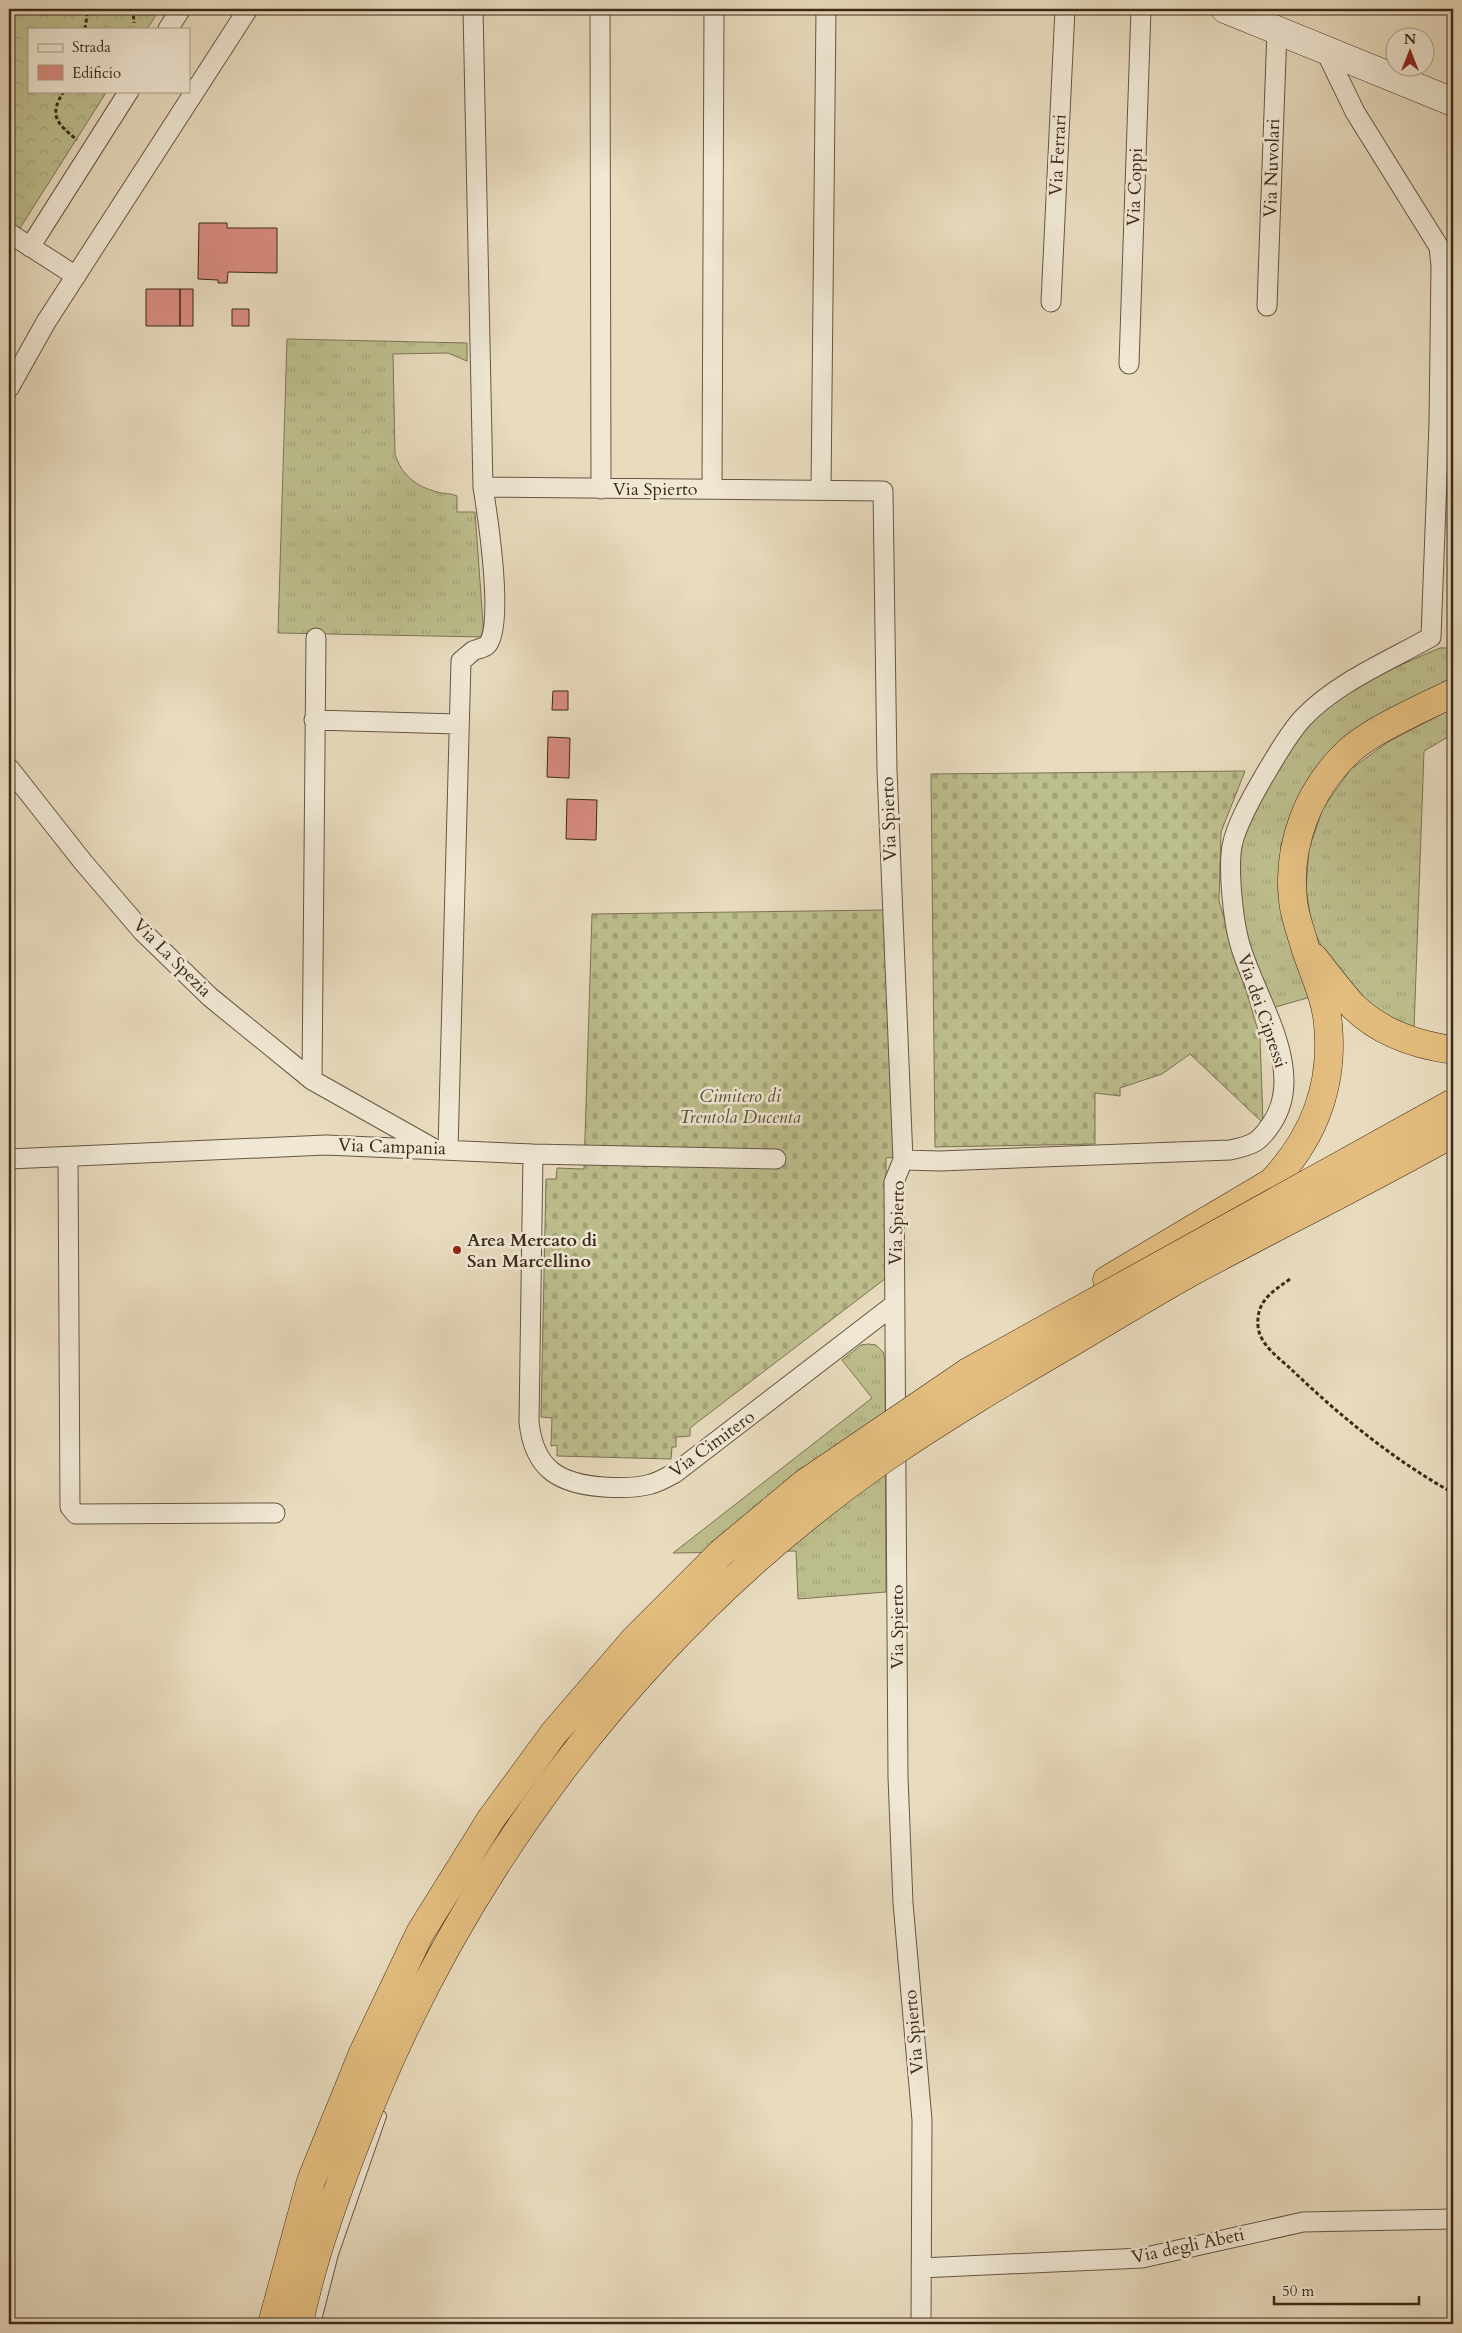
<svg xmlns="http://www.w3.org/2000/svg" width="1462" height="2333" font-family="Cardo,serif">
<style>
.grass{fill:url(#grass-tufts);stroke:#7c7454}
.forest{fill:url(#forest-crowns);stroke:#7c7454}
.cemetery{fill:url(#cemetery-stones);stroke:#7c7454}
.building{fill:#d88c80;stroke:#3c2a1a}
.lines{fill:none;stroke-linecap:round;stroke-linejoin:round}
.lane-casing{stroke:#675643;stroke-width:12}
.street-casing{stroke:#675643;stroke-width:21}
.secondary-casing{stroke:#3c2a1a;stroke-width:29}
.highway-casing{stroke:#3c2a1a;stroke-width:29}
.path{stroke:#3c2a1a;stroke-width:3;stroke-dasharray:4 2.5;stroke-linecap:butt}
.lane{stroke:#f0e8d5;stroke-width:10}
.street{stroke:#f0e8d5;stroke-width:19}
.secondary{stroke:#f0e8d5;stroke-width:28}
.highway{stroke:#e4be7f;stroke-width:28}
.highway-bridge-casing{stroke:#3c2a1a;stroke-width:29;stroke-linecap:butt}
.highway-bridge{stroke:#e4be7f;stroke-width:28}
.poi-dot{fill:#8f2418;stroke:#f0e8d5;stroke-width:2}
.labels{text-anchor:middle;dominant-baseline:central;stroke-width:5;stroke-linejoin:round;paint-order:stroke}
.street-label{font-size:18px;fill:#3c2a1a;stroke:#f0e8d5}
.park-label{font-size:18px;font-style:italic;fill:#5c4f37;stroke:#f0e8d5}
.poi-label{font-size:18px;font-weight:bold;fill:#3c2a1a;stroke:#f0e8d5;text-anchor:start}
</style>
<defs>
<pattern id="grass-tufts" width="24" height="20" patternUnits="userSpaceOnUse" patternTransform="scale(1.25)"><rect width="24" height="20" fill="#bdbe8d"/><path d="M3 7l-1-3M5 7V3M7 7l1-3M15 17l-1-3M17 17v-4M19 17l1-3" fill="none" stroke="#a3a379"/></pattern>
<pattern id="forest-crowns" width="20" height="18" patternUnits="userSpaceOnUse" patternTransform="scale(1.25)"><rect width="20" height="18" fill="#bdbe8d"/><path d="M2 6a3 3 0 1 1 6 0M12 15a3 3 0 1 1 6 0" fill="none" stroke="#a3a379"/></pattern>
<pattern id="cemetery-stones" width="16" height="16" patternUnits="userSpaceOnUse" patternTransform="scale(1.25)"><rect width="16" height="16" fill="#bdbe8d"/><path d="M2 7V4a2 2 0 0 1 4 0v3zM10 15v-3a2 2 0 0 1 4 0v3z" fill="#a3a379"/></pattern>
</defs>
<rect width="100%" height="100%" fill="#e8dbbe"/>
<filter id="stains"><feTurbulence type="fractalNoise" baseFrequency=".004" numOctaves="4"/><feColorMatrix values="0 0 0 0 .2 0 0 0 0 .09 0 0 0 0 .02 0 0 0 .5 -.17"/></filter>
<radialGradient id="worn" r=".72"><stop offset=".6" stop-color="#630" stop-opacity="0"/><stop offset="1" stop-color="#630" stop-opacity=".3"/></radialGradient>
<path class="grass" d="M287,339L467,343V361L448,353L393,354L395,454C402,476 416,486 437,492C444,494 451,493 457,496V512H475L484,637L278,633Z
M1440,648H1453V681L1296,803L1281,845L1278,888L1284,925L1314,996L1272,1008C1246,951 1223,875 1250,814C1255,803 1263,792 1269,782C1278,767 1285,749 1296,736C1328,697 1394,667 1440,648Z
M1453,708V734L1424,751L1414,1030L1356,998L1336,976L1312,927L1306,889L1309,849L1323,808L1351,769L1388,742Z
M868,1344L876,1345L883,1352L885,1361L886,1592L798,1599L796,1551L673,1553L872,1398L842,1360L861,1345Z"/>
<path class="forest" d="M9,9H160L147,29H29V91H107L20,228L9,222Z"/>
<path class="cemetery" d="M1245,771L1221,832L1219,901L1260,1037L1263,1123L1190,1054L1162,1074L1120,1088V1096L1095,1093V1144L935,1147L931,774Z
M885,910L897,1157L886,1158V1278L690,1428V1436L676,1437V1447H672L671,1459L557,1456V1445L551,1446L552,1418L541,1417L546,1179H556L557,1168L584,1169L592,914Z"/>
<path class="building" d="M199,223H227V228H277V273L228,272L227,283H218V280L198,279Z
M146,289H180V326H146Z
M180,289H193V326H180Z
M232,309H249V326H232Z
M553,691H568V710H552Z
M548,737L570,738L569,778L547,777Z
M567,799L597,800L596,840L566,839Z"/>
<g class="lines">
<defs>
<path id="lane" d="M315,2324L333,2254L381,2116"/>
<path id="street" d="M600,9L601,489
M168,29L181,9
M9,233L76,276
M30,247L129,91
M1051,302L1065,9
M1267,306L1277,30
M1129,364L1141,9
M9,388L46,322L248,9
M483,487L883,491L887,770L903,1160L894,1182L898,1777L903,1903L922,2120L921,2324
M712,488L714,9
M821,490L826,9
M314,720L458,724
M9,768L83,862L143,932L210,997L312,1080L431,1147
M312,1080L316,638
M448,1149L461,661C465,658 469,654 473,651C477,649 484,648 487,645C505,629 487,512 483,487L473,9
M533,1154L529,1422C534,1470 560,1484 604,1487C618,1488 637,1488 651,1484C659,1482 667,1477 675,1473L895,1304
M68,1157L70,1507L76,1514L275,1513
M9,1159L326,1145L533,1154L776,1159
M903,1160L940,1161L1230,1150C1253,1145 1259,1143 1272,1123C1308,1068 1253,996 1239,941C1233,918 1228,870 1232,846C1236,825 1252,797 1263,778C1275,758 1288,734 1303,718C1337,682 1389,661 1431,637L1439,424L1441,266L1439,247L1355,112L1324,48
M921,2268L1142,2258L1303,2222L1453,2219"/>
<path id="secondary" d="M1225,9L1453,102"/>
<path id="highway" d="M1314,958C1327,974 1339,991 1353,1006C1380,1033 1417,1045 1453,1050
M1107,1280L1272,1182C1314,1137 1334,1086 1328,1024C1326,998 1313,972 1305,947C1301,932 1294,915 1293,900C1287,845 1308,790 1348,752C1370,731 1424,707 1453,693"/>
</defs>
<use href="#lane" class="lane-casing"/>
<use href="#street" class="street-casing"/>
<use href="#secondary" class="secondary-casing"/>
<use href="#highway" class="highway-casing"/>
<path class="path" d="M133,9L134,23
M9,16L25,9
M85,29L88,9
M64,91C48,116 57,123 77,140
M1290,1279C1272,1292 1256,1301 1258,1326C1259,1344 1280,1359 1292,1370C1341,1417 1394,1460 1453,1493"/>
<use href="#lane" class="lane"/>
<use href="#street" class="street"/>
<use href="#secondary" class="secondary"/>
<use href="#highway" class="highway"/>
<defs>
<path id="highway-bridge" d="M272,2324L311,2181L363,2053L420,1933L491,1819L554,1733L635,1639L721,1553L805,1483L968,1372L1453,1103
M299,2324C311,2263 333,2201 356,2142C459,1870 643,1628 882,1460C944,1417 1009,1379 1074,1341C1113,1318 1153,1293 1193,1271C1280,1224 1368,1181 1453,1133"/>
</defs>
<use href="#highway-bridge" class="highway-bridge-casing"/>
<use href="#highway-bridge" class="highway-bridge"/>
</g>
<circle class="poi-dot" cx="457" cy="1250" r="5"/>
<g class="labels">
<g class="street-label">
<text transform="translate(1058 155) rotate(-87)">Via Ferrari</text>
<text transform="translate(1272 168) rotate(-88)">Via Nuvolari</text>
<text transform="translate(1135 187) rotate(-88)">Via Coppi</text>
<text x="655" y="489">Via Spierto</text>
<text transform="translate(889 819) rotate(-92)">Via Spierto</text>
<text transform="translate(172 958) rotate(45)">Via La Spezia</text>
<text transform="translate(1262 1011) rotate(71)">Via dei Cipressi</text>
<text transform="translate(392 1147) rotate(2)">Via Campania</text>
<text transform="translate(897 1223) rotate(-88)">Via Spierto</text>
<text transform="translate(712 1444) rotate(-36)">Via Cimitero</text>
<text transform="translate(897 1627) rotate(-90)">Via Spierto</text>
<text transform="translate(914 2032) rotate(-95)">Via Spierto</text>
<text transform="translate(1188 2246) rotate(-12)">Via degli Abeti</text>
</g>
<g class="park-label">
<text x="740" y="1096">Cimitero di<tspan x="740" dy="21">Trentola Ducenta</tspan></text>
</g>
<g class="poi-label">
<text x="467" y="1240">Area Mercato di<tspan x="467" dy="21">San Marcellino</tspan></text>
</g>
</g>
<rect width="1462" height="2333" fill="none" stroke="#e8dbbe" stroke-width="30"/>
<rect x="10" y="10" width="1442" height="2313" fill="none" stroke="#3c2a1a" stroke-width="2.5"/>
<rect x="15" y="15" width="1432" height="2303" fill="none" stroke="#3c2a1a"/>
<rect x="28" y="28" width="162" height="65" fill="#f0e8d5" stroke="#a89c8a"/>
<rect x="38" y="44" width="25" height="8" fill="#f0e8d5" stroke="#a89c8a"/>
<text x="72" y="52" font-size="15" fill="#3c2a1a">Strada</text>
<rect x="38" y="65" width="25" height="15" fill="#d88c80" stroke="#a89c8a"/>
<text x="72" y="78" font-size="15" fill="#3c2a1a">Edificio</text>
<g transform="translate(1410 52)"><circle r="24" fill="#f0e8d5" stroke="#a89c8a"/>
<path d="M0-4L9 19L0 12L-9 19Z" fill="#8f2418"/>
<text y="-8" font-size="14" font-weight="bold" text-anchor="middle" fill="#3c2a1a">N</text>
</g>
<path d="M1274 2296v8h145v-8" fill="none" stroke="#3c2a1a" stroke-width="2.5"/>
<text x="1282" y="2296" font-size="15" fill="#3c2a1a" stroke="#f0e8d5" stroke-width="4" paint-order="stroke">50 m</text>
<rect width="100%" height="100%" filter="url(#stains)"/>
<rect width="100%" height="100%" fill="url(#worn)"/>
</svg>
